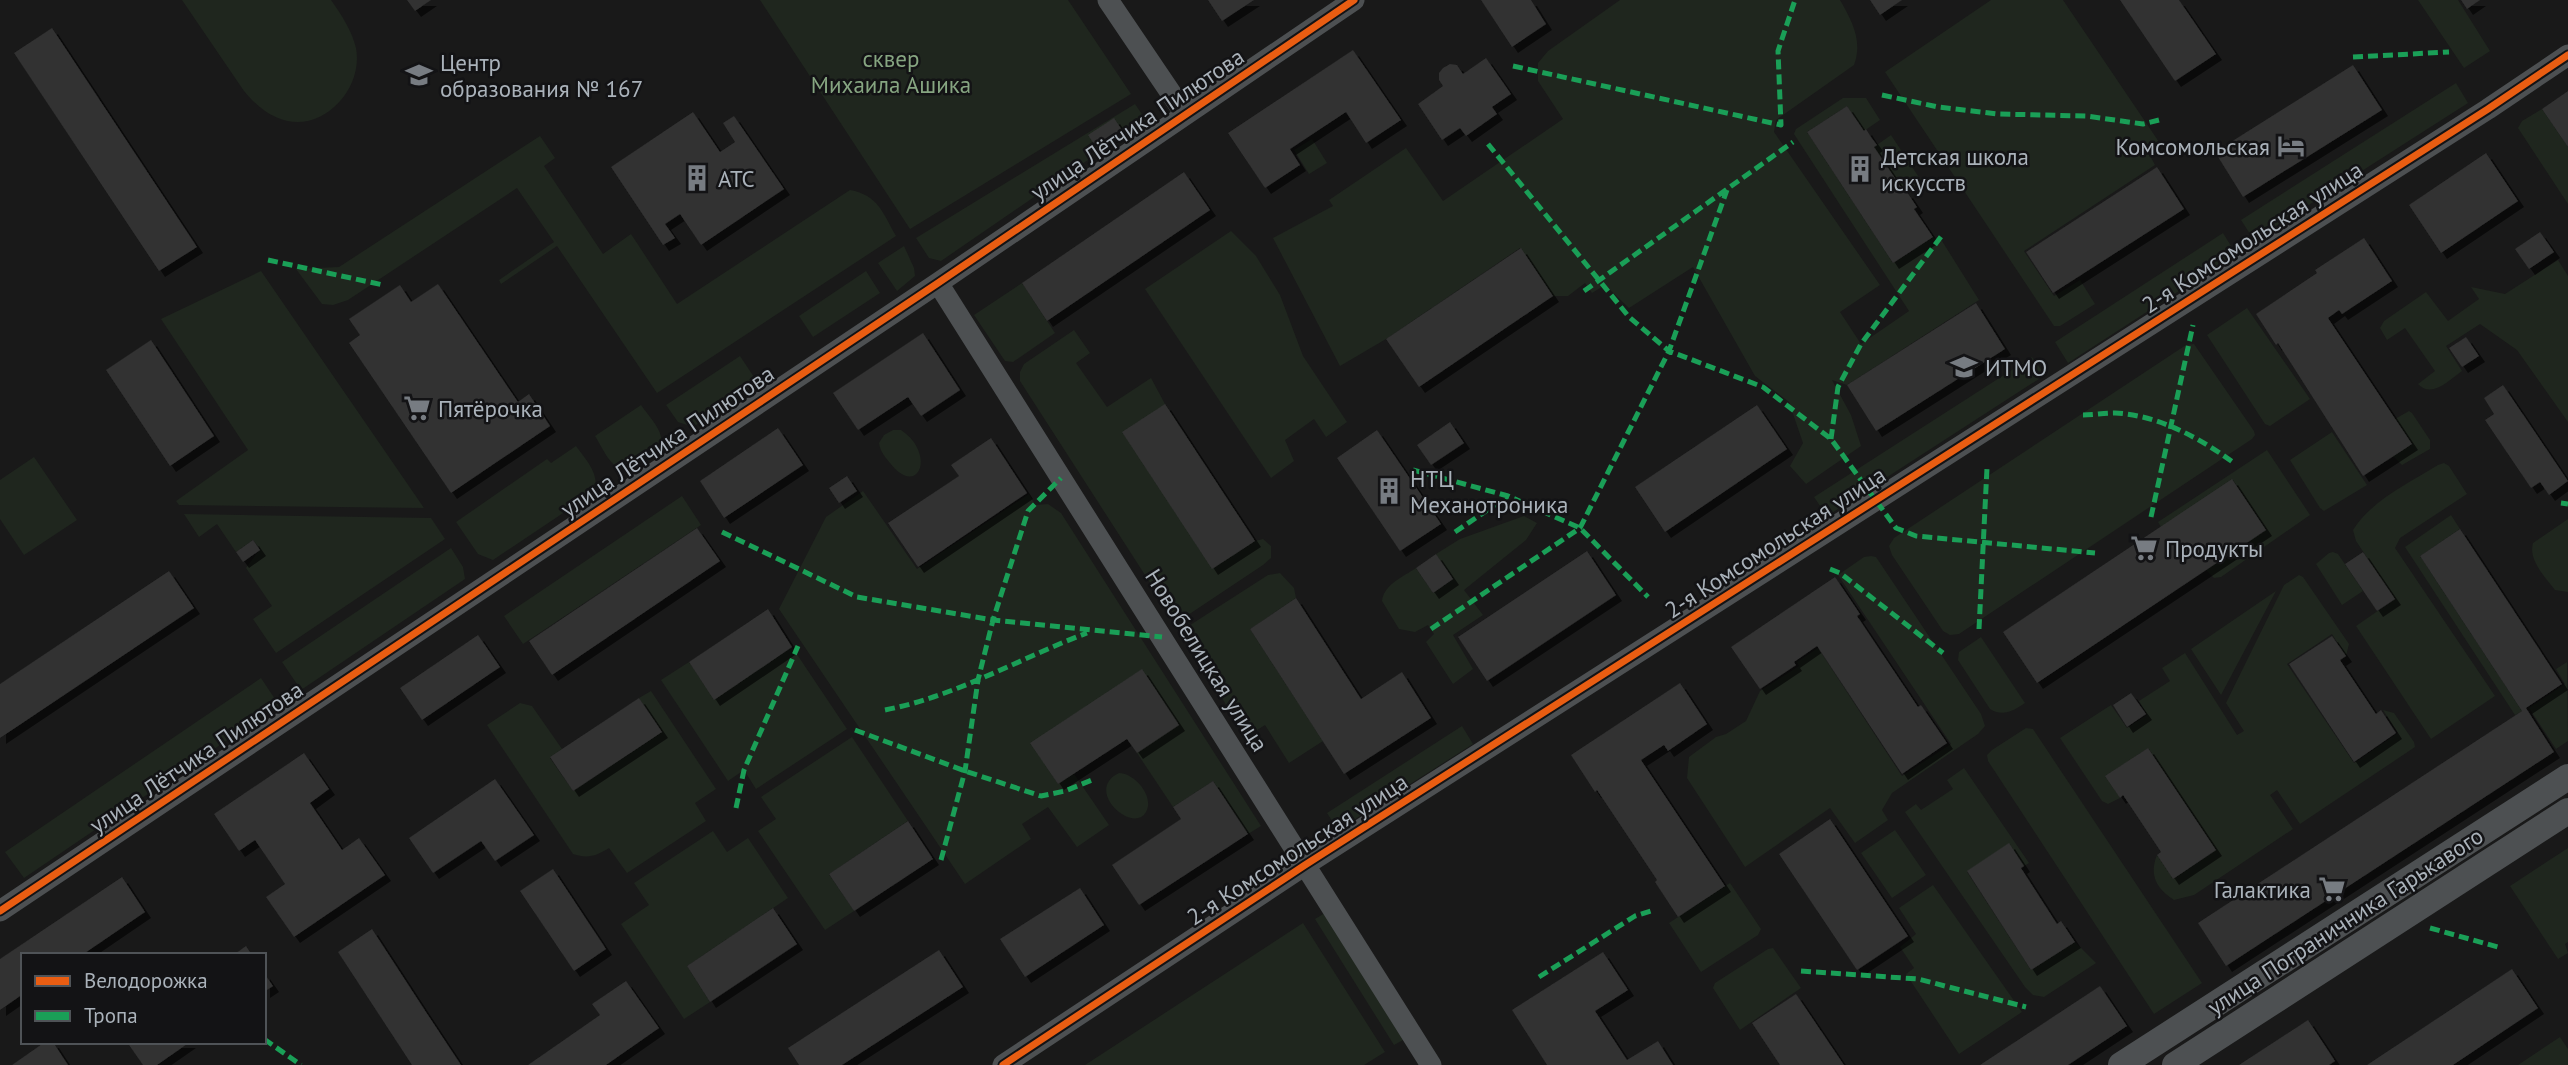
<svg xmlns="http://www.w3.org/2000/svg" width="2568" height="1065" font-family="'PT Sans',sans-serif">
<style>
.green{fill:#1f261e}
.building{fill:#313131;filter:url(#shadow)}
.lines{fill:none;stroke-linecap:round;stroke-linejoin:round}
.minor{stroke:#4d5052;stroke-width:21}
.tertiary{stroke:#4d5052;stroke-width:26}
.quiet{stroke:#1a9f57;stroke-width:5;stroke-dasharray:10 5;stroke-linecap:butt}
.cycleway-casing{stroke:#131315;stroke-width:11}
.cycleway{stroke:#e95d12;stroke-width:7}
.labels{text-anchor:middle;dominant-baseline:central;stroke-width:5;stroke-linejoin:round;paint-order:stroke}
.park-label{font-size:23px;fill:#86a581;stroke:#131315}
.poi-label{font-size:23px;fill:#aab2ba;stroke:#131315;text-anchor:start}
.street-label{font-size:23px;fill:#aab2ba;stroke:#131315}
</style>
<defs>
<filter id="shadow"><feDropShadow dx="6" dy="6" stdDeviation="0" flood-color="#0009"/></filter>
</defs>
<rect width="100%" height="100%" fill="#191919"/>
<path class="green" d="M182,0H331C341,14 352,31 356,48C364,90 320,136 278,118C265,113 253,102 244,91Z
M760,0H1068L1131,94L910,229Z
M1620,0H1840C1852,21 1863,41 1854,65L1776,120L1774,132L1880,285L1840,312L1861,344L1909,311L1794,134L1796,129L1843,98H1866L1880,120L1864,131L1847,106L1807,132L1893,263L1933,237L1942,241L1979,300L1847,385L1832,380L1851,415L1861,446L1806,484L1790,466L1803,443L1789,402L1755,376L1693,267L1629,308L1605,285L1592,293L1585,283L1568,296H1553L1520,248L1386,339L1340,366L1273,238L1333,206L1329,200L1406,148L1443,201L1563,119L1538,81V63L1548,51Z
M1991,0H2063L2159,142L2147,150L2155,165L2024,251L2054,296L2080,280L2095,304L2060,326H2054L1885,72Z
M2418,0H2458L2490,51L2464,68Z
M2456,83L2468,103L2254,240L2241,220Z
M1135,104L1146,120L941,261L929,258L916,238Z
M2542,109L2568,147V204L2518,128L2522,121Z
M1891,135L1922,182L1905,193L1874,147Z
M540,136L555,158L544,166L603,254L631,234L677,304L850,190C878,195 883,213 896,236L657,393L557,246L501,284L499,280L554,242L517,188L348,300L333,305L322,304L296,269L339,267Z
M1312,139L1327,163L1309,174L1294,150Z
M1231,231L1256,256L1280,295L1303,356L1347,422L1326,437L1314,419L1285,440L1294,461L1271,478L1145,289Z
M2223,233L2236,254L2068,363L2055,342Z
M904,246L914,268L915,276L897,291L878,263Z
M2558,260L2568,276V422L2517,350L2480,324L2446,346L2462,371C2449,380 2432,399 2418,384L2435,371L2405,328L2387,340L2380,328L2384,321L2426,292L2448,321L2479,299L2471,287L2505,294Z
M261,271L424,508L179,505L176,501L248,450L161,319Z
M866,271L880,293L813,337L799,316Z
M1022,283L1055,333L1013,362L1005,361L974,315Z
M2247,308L2310,399L2270,426L2265,424L2207,335Z
M1074,330L1090,353L1076,363L1107,407L1151,378L1165,404L1255,541L1263,539L1271,546V558L1263,565L1179,621L1174,620L1020,381V372L1024,364Z
M2194,344L2254,431L2255,435L2252,439L1959,634L1950,635L1943,631L1892,555L1889,546L1894,538L2186,345Z
M740,356L758,383L693,427L678,422L666,405Z
M2032,357L2045,375L1827,516L1814,497Z
M641,405C647,414 659,426 661,437C664,449 633,471 622,469C610,467 601,445 595,436Z
M2409,411L2412,413L2430,440V449L2402,465L2393,456L2395,419Z
M893,430H901C937,454 918,499 890,463C885,457 880,451 879,443L884,435Z
M2332,432L2367,485L2324,511L2320,508L2290,460Z
M576,446C586,460 602,476 593,493L493,560L478,554L456,522L547,459L551,463Z
M2267,450L2310,515L2221,577L2214,578L2206,570L2266,530L2233,480L2161,527L2158,522Z
M34,457L77,520L24,555L0,519V480Z
M2444,463L2449,466L2467,494L2400,538L2395,548L2495,696L2431,739L2356,626L2395,599L2356,541L2353,530C2372,500 2409,483 2438,465Z
M863,491L917,569L1029,494L1035,505L1048,504L1061,513L1261,826L1248,834L1213,781L1173,807L1137,753L1179,725L1031,743L1058,784L1074,774L1109,825L1077,847L1048,807L1022,824L1031,839L965,884L779,609L826,517Z
M682,496L701,525L523,644L504,616Z
M184,514L431,518L445,539L276,653L253,619L272,606L246,568L260,549L253,540L236,552L217,524L199,537Z
M2451,515L2460,529L2420,556L2522,711L2515,715L2405,547Z
M1524,516L1537,523L1526,540L1464,590L1483,615L1453,635L1473,669L1453,684L1426,642L1434,634L1428,625L1415,632L1399,629L1382,601C1384,584 1403,577 1416,568L1433,593L1453,579L1436,554L1460,539Z
M2568,519V592L2555,590C2545,577 2528,560 2533,543Z
M451,548L463,567L465,579L301,690L282,662Z
M2333,552L2338,554L2363,591L2342,605L2316,564L2329,553Z
M1871,556L1876,557L1981,714L1985,726L1978,734L1892,793L1882,810L1888,820L1855,843L1830,808L1745,867L1687,778L1689,757L1716,737L1726,734L1746,721L1760,691L1799,666L1797,662L1818,648L1902,776L1951,744L1838,575L1864,557Z
M1280,573L1294,588L1296,598L1250,629L1323,741L1289,763L1265,725L1246,737L1183,635L1184,629L1268,575Z
M2299,575L2303,577L2349,644L2346,656L2332,634L2287,664L2354,763L2398,733L2383,710L2394,713L2414,742L2415,747L2300,824L2277,790L2270,795L2293,829L2194,895L2174,900C2156,888 2149,875 2157,855L2173,879L2216,850L2148,748L2106,776L2120,798L2108,804L2102,801L2060,738L2111,705L2127,728L2147,715L2139,701L2170,681L2162,668L2185,653L2237,735L2244,731L2226,703L2284,585Z
M2276,591L2221,695L2191,649Z
M1981,637L2025,703C2013,711 2003,717 1990,709L1958,660L1959,652Z
M792,647L847,729L756,789L744,770L728,781L661,680L689,662L714,699Z
M2567,662L2568,741L2556,749L2529,708L2565,684L2556,669Z
M261,678L279,705L24,878L5,852Z
M651,691L716,789L695,803L706,821L627,873L609,848C596,856 588,859 573,854L487,725L520,703L532,706L562,749L550,758L573,791L662,732L639,698Z
M1462,726L1473,744L1338,830L1327,813Z
M2026,728L2033,729L2202,983L2154,1014L1988,761L1987,755L1992,750Z
M852,737L908,821L829,874L854,911L825,930L758,831L776,819L761,797Z
M1964,768L2029,863L2024,866L2009,844L1967,872L2031,970L2075,942L2096,963L2044,997L2033,995L2025,987L1905,812L1916,804L1921,810L1953,789L1947,780Z
M1119,773C1134,773 1155,796 1146,812C1133,835 1083,790 1119,773Z
M1895,830L1926,875L1892,898L1861,853Z
M713,831L727,852L748,838L788,898L687,966L710,1002L684,1019L621,924L649,905L634,883Z
M2568,848V942L2565,944L2568,953L2558,959L2510,886Z
M1730,883L1761,929L1758,935L1701,972L1669,923Z
M1933,885L2022,1012L1959,1054L1906,974L1914,968L1900,947L1916,934L1899,908Z
M1325,913L1405,1039L1394,1045L1315,919Z
M1303,923L1385,1052L1364,1065H1085Z
M1773,948L1801,988L1740,1030L1713,988L1715,983L1768,949Z
M2560,1037L2568,1049V1065H2518Z"/>
<path class="building" d="M407,0H431L415,11Z
M1208,0H1254L1222,21Z
M1481,0H1531L1546,24L1512,47Z
M1870,0H1902L1880,15Z
M2120,0H2179L2216,54L2175,81Z
M2461,0H2480L2467,9Z
M52,28L197,247L159,271L14,53Z
M1353,50L1401,120L1366,143L1346,112L1290,149L1300,165L1265,188L1228,133Z
M1486,58L1511,94L1492,107L1497,114L1466,136L1460,128L1442,140L1418,104L1443,86L1439,80V73L1443,68L1450,64L1457,65L1463,74Z
M2353,65L2382,110L2243,197L2215,152Z
M2568,91V147L2542,109Z
M1847,106L1864,131L1866,129L1871,137L1877,145L1874,147L1905,193L1907,192L1917,207L1914,209L1933,237L1893,263L1807,132Z
M693,112L720,152L735,142L723,123L734,116L784,189L701,245L680,214L665,224L675,238L663,245L611,167Z
M1114,118L1122,130L1096,147L1088,135Z
M2486,153L2518,201L2441,253L2409,205Z
M2157,167L2184,209L2053,293L2026,252Z
M1184,172L1210,210L1047,321L1022,283Z
M2540,232L2554,252L2529,269L2515,249Z
M2364,238L2392,281L2342,314L2339,310L2328,318L2412,444L2363,476L2278,343L2276,345L2256,314L2317,273L2315,270Z
M1521,248L1553,296L1419,387L1386,339Z
M438,284L518,402L529,394L550,426L451,493L349,343L360,335L349,319L400,285L411,302Z
M1976,303L2005,349L1876,431L1847,385Z
M923,333L960,390L921,416L908,397L858,430L833,393Z
M2466,337L2479,356L2462,367L2449,348Z
M151,340L214,436L170,466L106,370Z
M2503,385L2568,481L2549,495L2540,482L2531,488L2485,420L2494,414L2484,398Z
M1165,404L1255,541L1212,569L1122,432Z
M1757,405L1787,449L1665,532L1635,487Z
M1450,422L1464,443L1431,465L1417,445Z
M778,428L803,465L724,518L700,481Z
M1377,430L1441,524L1400,551L1337,458Z
M991,438L1027,493L918,567L888,523L959,476L951,465Z
M847,476L857,491L839,503L829,488Z
M2232,479L2266,530L2037,683L2003,632Z
M697,528L720,561L552,675L529,641Z
M2460,529L2562,684L2526,708L2554,752L2226,966L2198,923L2522,711L2420,556Z
M253,540L260,550L243,562L236,552Z
M1587,551L1616,595L1487,681L1458,637Z
M2363,552L2395,599L2377,611L2345,564Z
M1436,554L1453,579L1433,593L1416,568Z
M169,571L194,608L0,738V684Z
M1835,577L1860,614L1857,616L1918,707L1921,705L1947,743L1902,774L1817,646L1794,662L1796,665L1760,689L1731,647Z
M1296,598L1361,699L1402,672L1431,718L1344,774L1250,629Z
M768,609L792,647L714,700L689,662Z
M478,635L500,667L422,720L400,688Z
M2332,636L2346,656L2340,660L2376,714L2381,710L2396,733L2354,762L2289,664Z
M1142,669L1179,725L1137,753L1127,739L1058,784L1030,743Z
M1680,683L1707,724L1668,751L1664,745L1641,760L1725,886L1678,917L1655,882L1657,880L1597,790L1595,792L1571,755Z
M2131,693L2146,714L2127,727L2113,705Z
M639,698L662,732L573,791L550,757Z
M2148,748L2216,850L2173,879L2157,855L2161,852L2123,795L2120,798L2105,776Z
M304,753L329,789L310,803L342,850L359,838L385,875L294,937L266,897L285,884L255,840L239,851L214,814Z
M495,779L534,835L495,861L481,841L433,873L409,838Z
M1213,781L1248,834L1139,905L1112,865L1181,819L1173,807Z
M1830,819L1908,936L1857,970L1779,854Z
M908,821L933,859L854,911L829,874Z
M2009,843L2024,866L2021,868L2057,924L2061,921L2075,942L2031,970L1967,871Z
M553,869L606,949L574,971L520,891Z
M122,877L145,912L82,955H23V994L0,1010V959Z
M1080,888L1104,925L1025,977L1000,939Z
M773,908L797,944L710,1002L687,966Z
M372,929L424,1009L461,1065H412L338,952Z
M246,946L252,955H233L239,951Z
M939,950L963,987L842,1065H799L788,1048Z
M1603,952L1628,990L1595,1011L1627,1060L1658,1041L1673,1065H1547L1512,1010Z
M2512,969L2538,1008L2453,1065H2367Z
M264,973L273,986L264,992Z
M626,981L659,1028L606,1065H528L600,1015L592,1004Z
M2100,986L2127,1026L2068,1065H1980Z
M1796,994L1844,1065H1780L1752,1023Z
M2308,1020L2335,1061L2329,1065H2239Z
M45,1042H53L68,1065H12Z
M127,1042H190L157,1065H143Z"/>
<g class="lines">
<path class="minor" d="M1108,0L1185,114
M938,283L1431,1065
M0,911L938,283L1354,0
M1003,1065L1305,865L2488,109L2568,55"/>
<path class="tertiary" d="M2121,1065L2568,777
M2175,1065L2568,811"/>
<path class="quiet" d="M2353,57L2449,52
M1513,66L1781,125L1778,51L1795,0
M1882,95L1938,107L1998,114L2086,116L2143,124L2159,120
M1488,144L1629,317L1669,351L1763,387L1831,439L1896,528L1916,536L2095,553
M268,260L383,285
M1584,291L1793,142
M2083,415C2093,415 2104,413 2115,413C2158,415 2200,438 2234,463
M1831,439L1838,387L1861,344L1943,234
M1413,470L1508,496L1580,528L1648,597
M2561,503L2568,504
M2151,517L2193,325
M722,532L857,597L993,620L1162,637
M1455,532L1508,496
M1830,569L1840,573L1943,653
M1431,629L1580,528L1669,351L1727,190
M1979,629L1987,468
M885,710C957,696 1020,658 1087,633
M855,730L965,771L1041,796L1065,791L1092,780
M736,808L744,770L798,646
M941,860L965,771L978,680L993,620L1028,511L1061,478
M2430,928L2498,947
M1801,971L1918,979L2026,1007
M1539,977L1635,916L1651,911
M264,1039L301,1065"/>
<defs>
<path id="cycleway" d="M0,911L938,283L1354,0
M1003,1065L1305,865L2488,109L2568,55"/>
</defs>
<use href="#cycleway" class="cycleway-casing"/>
<use href="#cycleway" class="cycleway"/>
</g>
<defs>
<symbol id="school-bare" viewBox="-9 -9 18 18"><path d="M0-5L7-2L0 1L-7-2ZM-4 1L0 2.5L4 1V4Q0 6-4 4Z" fill="#777c82" stroke="#131315" stroke-width="2.5" paint-order="stroke"/></symbol>
<symbol id="hotel-bare" viewBox="-9 -9 18 18"><path d="M-6-4.5h1.5V1H6V5H4.5V3h-9V5H-6ZM-4 0a1.8 1.8 0 1 1 3.6 0ZM.5 0V-2.5h3Q6-2.5 6 0Z" fill="#777c82" stroke="#131315" stroke-width="2.5" paint-order="stroke"/></symbol>
<symbol id="building-bare" viewBox="-9 -9 18 18"><path d="M-4-6H4V6H1V3H-1V6H-4ZM-2.5-4.3h1.7v1.8h-1.7ZM.8-4.3h1.7v1.8H.8ZM-2.5-1h1.7V.8h-1.7ZM.8-1h1.7V.8H.8Z" fill="#777c82" stroke="#131315" stroke-width="2.5" paint-order="stroke"/></symbol>
<symbol id="university-bare" viewBox="-9 -9 18 18"><path d="M0-5L7-2L0 1L-7-2ZM-4 1L0 2.5L4 1V4Q0 6-4 4Z" fill="#777c82" stroke="#131315" stroke-width="2.5" paint-order="stroke"/></symbol>
<symbol id="supermarket-bare" viewBox="-9 -9 18 18"><path d="M-6-5.5h2.5l.6 2H6L4.5 2H-2.5L-4.4-4H-6ZM-1.5 3.2a1.3 1.3 0 1 0 .1 0ZM3 3.2a1.3 1.3 0 1 0 .1 0Z" fill="#777c82" stroke="#131315" stroke-width="2.5" paint-order="stroke"/></symbol>
</defs>
<g fill-rule="evenodd">
<use href="#school-bare" x="400" y="56" width="38" height="38"/>
<use href="#hotel-bare" x="2272" y="127" width="38" height="38"/>
<use href="#building-bare" x="1841" y="150" width="38" height="38"/>
<use href="#building-bare" x="678" y="159" width="38" height="38"/>
<use href="#university-bare" x="1945" y="348" width="38" height="38"/>
<use href="#supermarket-bare" x="398" y="389" width="38" height="38"/>
<use href="#building-bare" x="1370" y="472" width="38" height="38"/>
<use href="#supermarket-bare" x="2125" y="529" width="38" height="38"/>
<use href="#supermarket-bare" x="2313" y="870" width="38" height="38"/>
</g>
<g class="labels">
<g class="park-label">
<text x="891" y="58">сквер<tspan x="891" dy="26">Михаила Ашика</tspan></text>
</g>
<g class="poi-label">
<text x="440" y="62">Центр<tspan x="440" dy="26">образования № 167</tspan></text>
<text x="2270" y="146" text-anchor="end">Комсомольская</text>
<text x="1881" y="156">Детская школа<tspan x="1881" dy="26">искусств</tspan></text>
<text x="718" y="178">АТС</text>
<text x="1985" y="367">ИТМО</text>
<text x="438" y="408">Пятёрочка</text>
<text x="1410" y="478">НТЦ<tspan x="1410" dy="26">Механотроника</tspan></text>
<text x="2165" y="548">Продукты</text>
<text x="2311" y="889" text-anchor="end">Галактика</text>
</g>
<g class="street-label">
<text transform="translate(1137 124) rotate(-34)">улица Лётчика Пилютова</text>
<text transform="translate(2252 237) rotate(-33)">2-я Комсомольская улица</text>
<text transform="translate(667 441) rotate(-34)">улица Лётчика Пилютова</text>
<text transform="translate(1775 542) rotate(-33)">2-я Комсомольская улица</text>
<text transform="translate(1207 660) rotate(58)">Новобелицкая улица</text>
<text transform="translate(196 757) rotate(-34)">улица Лётчика Пилютова</text>
<text transform="translate(1297 849) rotate(-33)">2-я Комсомольская улица</text>
<text transform="translate(2345 921) rotate(-33)">улица Пограничника Гарькавого</text>
</g>
</g>
<rect x="21" y="953" width="245" height="91" fill="#131315" stroke="#4f5357" stroke-width="2"/>
<rect x="35" y="976" width="35" height="10" fill="#e95d12" stroke="#4f5357" stroke-width="2"/>
<text x="84" y="988" font-size="21" fill="#aab2ba">Велодорожка</text>
<rect x="35" y="1011" width="35" height="10" fill="#1a9f57" stroke="#4f5357" stroke-width="2"/>
<text x="84" y="1023" font-size="21" fill="#aab2ba">Тропа</text>
</svg>
